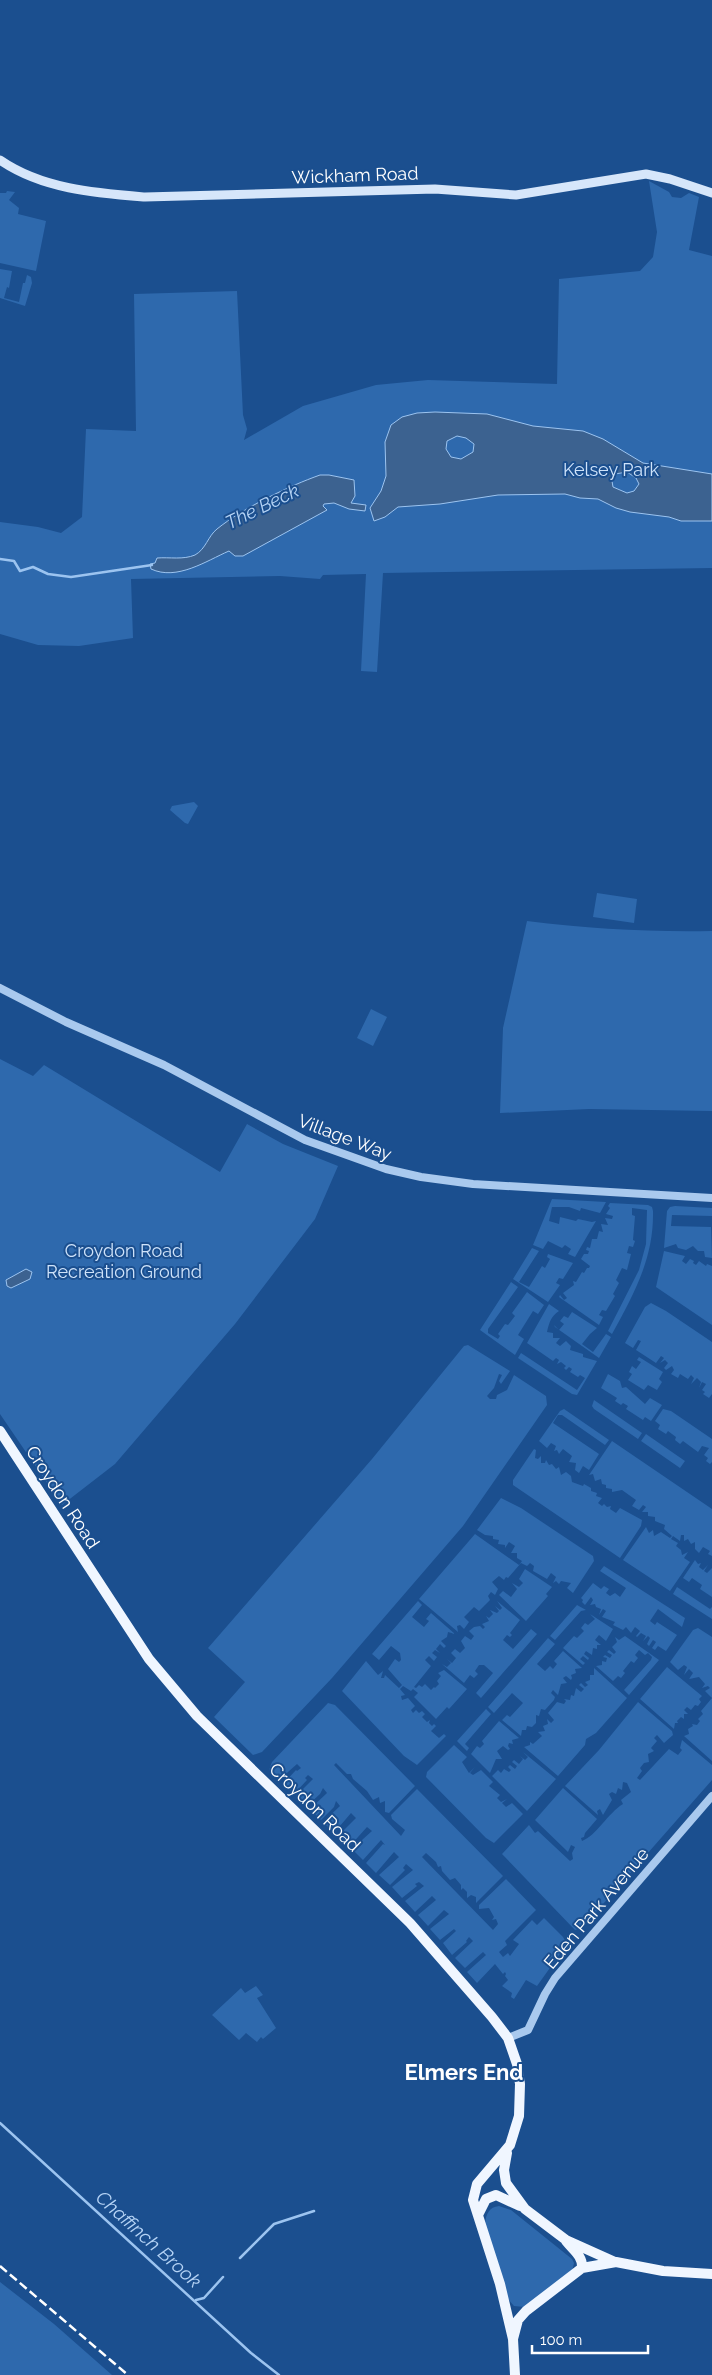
<svg xmlns="http://www.w3.org/2000/svg" width="712" height="2375" font-family="Raleway,sans-serif">
<style>
.green{fill:#2e69ad}
.water{fill:#3c6290;stroke:#9cc4f0;fill-rule:evenodd}
.lines{fill:none;stroke-linecap:round;stroke-linejoin:round}
.stream{stroke:#9cc4f0;stroke-width:2.5}
.tertiary{stroke:#a9c9ee;stroke-width:8}
.secondary{stroke:#d6e6fa;stroke-width:9}
.primary{stroke:#f0f6ff;stroke-width:10}
.rail{stroke:#fff;stroke-width:2.5;stroke-dasharray:9 4;stroke-linecap:butt}
.labels{text-anchor:middle;dominant-baseline:central;stroke-width:4;stroke-linejoin:round;paint-order:stroke}
.street-label{font-size:18px;fill:#fff;stroke:#1b4f8f}
.park-label{font-size:18px;fill:#cfe3fa;stroke:#1b4f8f}
.water-label{font-size:19px;font-style:italic;fill:#b5d3f5;stroke:#1b4f8f}
.district-label{font-size:22px;font-weight:bold;fill:#fff;stroke:#1b4f8f}
</style>
<rect width="100%" height="100%" fill="#1b4f8f"/>
<path class="green" d="M649,181L669,192L672,197L681,198L689,193L699,197L689,250L712,256V568L383,573L377,672L361,671L366,574L323,575L320,579L280,576L131,579L133,638L79,646L38,645L0,634V522L38,527L61,533L82,517L86,429L136,431L134,294L237,291L243,415L247,429L244,440L303,406L376,385L428,380L557,384L559,279L640,271L653,257L657,232Z
M7,191L15,192L9,200L19,208L18,214L46,221L36,271L0,263V193H6Z
M0,269L12,271L9,288L7,287L4,298L19,302L23,283H25L27,275L31,277L32,283L25,306L0,298Z
M194,802L198,806L188,824L185,823L170,810L172,806Z
M597,893L637,899L634,923L593,917Z
M527,921C591,929 647,932 712,931V1111L589,1109L500,1113L503,1028Z
M371,1009L387,1017L373,1046L357,1038Z
M0,1059L33,1076L44,1065L220,1172L247,1124L283,1144L338,1166L315,1219L235,1324L115,1464L62,1505L0,1414Z
M552,1199L606,1202L600,1213L581,1208L580,1211L569,1207H552L549,1221L559,1224L560,1217L576,1221L578,1219L592,1222L596,1221L575,1257L568,1254L571,1249L565,1245L562,1248L548,1241L543,1249L533,1245Z
M610,1203L648,1205L652,1207L653,1211C654,1258 634,1294 612,1334L608,1331L639,1270L646,1244L647,1210L632,1208V1215L635,1216L633,1240L635,1241L633,1247L629,1246L627,1253L631,1254L627,1270L622,1268L616,1280L619,1283L613,1294L615,1296L606,1311L602,1310L599,1315L603,1317L599,1325L559,1297L560,1295L564,1300L567,1298L563,1293L574,1285L573,1281L576,1282L582,1272L584,1273L587,1268H589L590,1266L581,1259L584,1254H588L589,1251L586,1250L587,1247L590,1248L592,1239H597L599,1231L603,1232L601,1224L608,1225L605,1218L612,1219L613,1216L606,1214L610,1208L608,1206Z
M675,1206L712,1208V1216L672,1215L671,1226L711,1227L712,1258L705,1257L704,1251H698L693,1246L686,1250L678,1248L676,1244L664,1248L667,1211L670,1207Z
M532,1248L539,1251L519,1282L529,1287L542,1266L545,1268L550,1259L547,1257L548,1254L573,1263L563,1279L559,1278L556,1283L560,1285L548,1302L513,1279Z
M664,1251L685,1256L682,1261L686,1264L690,1259L694,1261L693,1263L696,1265L699,1261L706,1266L707,1264L712,1266V1325L656,1287Z
M511,1282L518,1287L488,1329V1333L498,1339L500,1336L498,1334L505,1324L508,1325L515,1316L512,1313L527,1292L544,1305L538,1314L533,1311L518,1335L524,1339L515,1355L480,1330Z
M651,1303L666,1311L712,1342V1394L709,1398L703,1394L705,1392L702,1390L706,1384L702,1382L699,1388L701,1382L697,1378L691,1384L694,1378L691,1375L688,1379L680,1374L678,1378L671,1374L674,1370L672,1366L666,1370L664,1368L668,1363L665,1360L660,1363L664,1358L661,1356L656,1363L636,1350L641,1341L638,1340L633,1348L625,1343L645,1307Z
M549,1304L559,1311C551,1316 549,1323 547,1332L553,1333V1338H560L556,1343L560,1346L566,1341L571,1346L570,1350L583,1354V1357L597,1361L577,1395L572,1394L518,1358L521,1353L577,1390L585,1378L580,1375L578,1377L570,1372L572,1369L569,1367L566,1370L564,1368L566,1366L561,1362L557,1364L559,1360L556,1358L553,1361L527,1343Z
M572,1312L597,1328L590,1334L582,1344L593,1352L606,1334L611,1337L599,1358L555,1327L554,1325L559,1330L564,1324L560,1321L564,1316L568,1318Z
M468,1345L510,1371L501,1384L499,1381L502,1375L499,1374L494,1388L487,1396L490,1399H496L497,1395L507,1390L514,1375L546,1396L547,1405L463,1526L332,1678L262,1752L253,1755L214,1717L245,1682L208,1648L372,1459L464,1346Z
M639,1357L663,1372L659,1379L662,1382L657,1390L648,1385L644,1390L628,1380L632,1374L629,1372L632,1366L636,1369L641,1362L637,1360Z
M608,1374L620,1381L622,1388L626,1387L645,1404L650,1398L662,1405L651,1421L645,1417L643,1420L626,1409L628,1406L623,1403L621,1405L615,1401L617,1398L601,1388Z
M594,1400L642,1433L638,1439L594,1409L592,1406Z
M564,1409L609,1440L605,1445L562,1415H558L553,1423L599,1454L589,1470L583,1466L579,1473L575,1470L576,1463L569,1462L572,1456L563,1449L559,1454L557,1450L554,1451L556,1446L551,1443L547,1448L539,1441L560,1411Z
M663,1409L671,1411L712,1439V1462L710,1464L706,1461L708,1458L704,1455L709,1448L702,1446L698,1452L683,1441L680,1444L675,1440L676,1437L668,1431L666,1434L658,1429L660,1425L655,1421Z
M646,1434L685,1461L680,1468L641,1441Z
M612,1441L712,1509V1556L708,1554L710,1551L703,1547L699,1553L695,1549V1542L691,1544L688,1539L684,1541V1535H681L680,1541L673,1536L671,1539L678,1543L676,1546L681,1550L682,1555L688,1552L684,1558L690,1562L670,1591L623,1560L646,1527L649,1533L653,1530L654,1536L661,1532L670,1538L672,1536L664,1529L665,1525L655,1521V1517L648,1516V1512H642L646,1507L643,1505L639,1510L632,1506L636,1500L622,1490L612,1492V1489L606,1488V1485L602,1484L601,1479L595,1481L593,1474L589,1475Z
M534,1449L536,1450L535,1458L538,1459L541,1456V1463H545L546,1460L549,1465L552,1464L556,1469L559,1467L561,1475L566,1472L571,1476L572,1482L583,1486L584,1484L591,1488V1491L597,1493L596,1496L602,1498L598,1503L602,1506L604,1504L607,1507L611,1506L610,1509L616,1513L620,1508L642,1520L641,1526L620,1558L513,1485V1480Z
M501,1498L521,1508L593,1556L594,1561L573,1593L567,1588L571,1583L561,1581L559,1584L556,1581L553,1583L556,1577L551,1573L547,1579L533,1571L534,1566L530,1563L527,1566L521,1563L508,1578L506,1577L504,1580L499,1576L492,1582L498,1589L495,1595L491,1592L488,1596L490,1600L479,1611L474,1607L464,1617L469,1622L464,1629L460,1625L457,1626L458,1632L419,1599L475,1534L519,1565L522,1561L517,1558V1553H511L515,1546L509,1542L505,1548V1545L498,1544L499,1540L493,1539V1536L485,1535L477,1530Z
M695,1560L698,1564L701,1563L699,1567L703,1570L708,1565L704,1571L707,1573L712,1568V1597L700,1589L702,1585L692,1578L689,1582L683,1578Z
M604,1566L685,1618L682,1627L658,1609L650,1621L655,1625L657,1622L677,1635L666,1651L658,1646L655,1650L652,1648L656,1642L653,1640L649,1646L647,1644L650,1638L648,1636L643,1641L646,1636L641,1633L637,1637L636,1636L640,1631L635,1627L631,1633L626,1627L623,1630L613,1625L615,1622L602,1617L606,1611L603,1609L599,1615L601,1609L596,1607L595,1604L590,1605L593,1600L591,1597L585,1605L582,1602L583,1600L581,1598L593,1583L601,1589L604,1586L609,1589L606,1593L610,1596L615,1593L620,1597L626,1588L600,1571Z
M525,1569L552,1587L546,1594L548,1596L526,1621L499,1595L503,1591L511,1597L517,1589L512,1583L519,1587L523,1583L519,1579Z
M677,1587L710,1609L712,1607V1619L673,1594Z
M418,1601L422,1605L412,1617L424,1627L429,1621L426,1619L431,1613L455,1634L448,1632L447,1637L441,1641L446,1646L444,1648L440,1644L436,1649L440,1653L435,1650L432,1653L437,1657L434,1661L429,1656L425,1660L431,1666L414,1687L416,1688L419,1685L422,1687L425,1684L431,1690L434,1687L435,1688L439,1684L437,1681L441,1676L438,1673L444,1670L467,1689L449,1709L447,1707L436,1719L414,1697L418,1693L413,1689L411,1691L403,1686L400,1689L405,1695L401,1696L402,1700L408,1698L415,1706L411,1710L413,1713L416,1710L419,1713L422,1711L425,1714L422,1717L427,1722L430,1720L429,1723L432,1726L434,1724L436,1726L431,1731L439,1738L444,1734L446,1736L417,1765L404,1756L342,1691L366,1661L378,1675L383,1671L381,1678H384L385,1675L399,1688L402,1685L388,1669L395,1659L399,1662L401,1660L400,1653L391,1646L379,1660L372,1654Z
M497,1601L520,1620L510,1633L512,1635L510,1637L507,1635L503,1640L513,1649L531,1629L537,1634L481,1698L476,1693L493,1673L484,1665H479L475,1671L478,1674L474,1678L470,1675L464,1683L442,1664L447,1667L451,1663L447,1659L452,1663L456,1658L451,1653L455,1649L460,1653L465,1648L461,1641L465,1636L471,1640L474,1636L469,1631L474,1627L480,1626L483,1629L485,1627L482,1624L489,1621L486,1616L489,1618L493,1614L490,1610L497,1613L499,1611L495,1606L500,1610L502,1608Z
M577,1605L586,1610L581,1611L555,1640L550,1636Z
M590,1614L613,1629L606,1641L599,1635L595,1640L601,1645H597V1649L593,1648L592,1655L586,1651L584,1654L589,1658L588,1660L583,1656L580,1659L585,1663L583,1665L563,1648L574,1636L577,1638L584,1631L581,1628L585,1623L588,1625L595,1619Z
M698,1628L712,1637V1761L684,1736L689,1734L688,1729L693,1726L692,1724L697,1725L700,1721L698,1719L703,1714L701,1711L712,1698L705,1691L710,1688L708,1686L702,1688L705,1684L699,1677L689,1679L693,1673L689,1669L684,1675L687,1667L684,1665L678,1670L670,1662L693,1630Z
M625,1636L659,1660L629,1695L624,1690L651,1660L652,1657L648,1653L645,1655L639,1650L635,1655L638,1658L634,1663L631,1661L623,1671L625,1673L621,1678L618,1676L613,1681L596,1666L602,1665V1661L606,1662L607,1658L603,1657L605,1655L610,1658L612,1655L607,1652L609,1650L614,1654L616,1652L612,1647L617,1642L615,1637L619,1640Z
M548,1638L555,1644L537,1664L545,1671L550,1666L553,1669L557,1664L554,1661L563,1651L582,1668L575,1669L576,1673L571,1675L572,1678L571,1680L566,1676L563,1678L567,1683L561,1684L558,1695L553,1690L551,1693L555,1697L554,1700L545,1710L541,1709L539,1716L536,1715V1723L532,1727L527,1726L526,1730H522L521,1736L502,1720L507,1715L510,1717L523,1703L512,1693L494,1713L488,1707Z
M667,1667L702,1696L699,1699L701,1702L698,1706L695,1705L691,1710L687,1707L684,1710L688,1714H684V1719L681,1717L677,1721L678,1723H675L674,1729L640,1699Z
M594,1668L627,1698L596,1733L586,1739L585,1745L558,1776L524,1747L530,1745V1742L533,1744L542,1736L538,1732L545,1731L543,1726L548,1724L547,1719L551,1723L554,1720L548,1713L557,1702L564,1704L566,1701L564,1699L570,1700L571,1695L574,1696L576,1688L581,1692L584,1689L579,1685L581,1683L585,1687L588,1685L585,1682L590,1680V1675H594Z
M638,1702L672,1731L673,1735L664,1743L657,1735L654,1738L657,1741L651,1748L654,1751L648,1754L649,1762L644,1763L640,1768L642,1771L637,1778L640,1780L669,1749L678,1755L682,1750L680,1748L682,1740L712,1765V1780L582,1928L575,1930L502,1854L529,1825L535,1833L538,1831L570,1861L573,1859L572,1853L575,1847L571,1845L568,1852L535,1820L563,1788L597,1819L585,1833L584,1837L581,1838L582,1841C596,1836 608,1813 623,1804L621,1800L631,1792L627,1783L623,1782L622,1790L618,1788L616,1794L612,1792L609,1794L612,1800L603,1815L600,1809L597,1811L598,1815L565,1786L599,1750Z
M328,1703L335,1705L415,1786L389,1813L385,1812V1801L380,1803L379,1797L373,1800L367,1791L353,1779L351,1774H347L336,1763L334,1765L401,1836L405,1830L392,1819L391,1815L417,1789L503,1876L476,1903V1897L471,1895L467,1898V1892L463,1888L461,1890V1885L455,1878L450,1880L442,1871L441,1866L438,1867L436,1862L426,1853L422,1857L493,1930L498,1924L496,1919L492,1920L494,1917L489,1908L479,1909V1905L506,1879L536,1910L505,1941L507,1945L499,1952L503,1957L508,1953L510,1956L519,1944L513,1940L532,1920L537,1925L544,1918L563,1937L567,1944L537,1986L526,1980L514,1999L511,1997L512,1993L502,1986L508,1980L505,1976L506,1974L505,1972L503,1974L495,1964L477,1983L467,1972L486,1955L483,1952L465,1968L455,1958L473,1941L469,1937L466,1941L467,1942L452,1955L443,1943L456,1931L454,1929L440,1940L430,1929L449,1914L444,1910L428,1926L418,1915L436,1900L432,1896L415,1912L405,1901L424,1886L419,1882L415,1884L417,1886L402,1898L392,1887L413,1870L406,1864L403,1868L405,1870L390,1885L379,1875L399,1857L394,1852L376,1873L366,1863L383,1844L385,1845L381,1840L363,1860L352,1849L372,1831L367,1827L349,1847L338,1836L356,1818L351,1813L334,1833L323,1822L340,1806L336,1801L334,1807L321,1820L310,1809L327,1793L323,1788L320,1794L307,1806L296,1796L313,1779L308,1775L305,1778L307,1780L294,1794L283,1784L296,1770L297,1771L301,1768L297,1764L279,1780L269,1770L272,1762Z
M486,1709L491,1714L465,1744L469,1748L467,1751L457,1741Z
M499,1721L519,1738L512,1740L513,1744L509,1743L508,1746L510,1749L508,1750L503,1746L497,1751L502,1759H496L490,1773L471,1754L477,1746L480,1748L484,1744L482,1741Z
M454,1745L467,1757L462,1762L469,1773L475,1767L470,1773L473,1775L481,1770L493,1782L489,1786L500,1795L497,1798L501,1802L507,1799L502,1803L506,1807L512,1803L523,1814L494,1843L486,1838L426,1777L427,1772Z
M523,1752L556,1779L527,1811L492,1776L498,1770L501,1773L504,1769L509,1772L511,1770L508,1767L510,1765L515,1769L517,1766L512,1762L514,1760L519,1764L523,1759L520,1756L525,1760L528,1757Z
M256,1986L263,1995L257,1998L276,2028L263,2039L261,2037L257,2042L246,2033L239,2040L212,2015L241,1988L245,1993Z
M499,2206L511,2210L572,2259L574,2263L572,2272L525,2307L514,2306L508,2299L485,2224C486,2214 489,2207 499,2206Z
M0,2282L54,2324L112,2375H0Z"/>
<path class="water" d="M435,412L487,414L533,426L583,431L603,439L643,463L712,474V521H681L669,517L630,512L616,508L598,499L580,498L565,494L498,495L440,504L398,507L385,517L374,521L370,508L381,491L386,476L385,442L391,425L402,417L417,413ZM457,436L466,438L474,444L473,452L461,459L451,457L446,449L447,441ZM627,472L636,478L639,484L634,491L627,493L613,487L612,481L615,474Z
M320,475H329L354,480L355,496L351,503L366,505L365,511L349,509L334,503L324,504L323,506L327,510L243,556H235L229,551C206,561 177,581 151,569L150,564L155,563L157,558C170,557 183,560 195,555C206,549 208,536 217,529C243,508 289,486 320,475Z
M26,1269L32,1272L30,1279L11,1288L7,1286L6,1280Z"/>
<g class="lines">
<path class="stream" d="M0,559L14,561L20,571L33,567L48,574L71,577L152,565
M0,2123L251,2353L279,2375
M240,2258L274,2224L314,2211
M196,2300L204,2298L223,2277"/>
<path class="tertiary" d="M0,988L66,1022L164,1065L305,1140L386,1169L421,1177L473,1184L712,1198
M508,2038L528,2030L545,1994L555,1978L712,1796"/>
<path class="secondary" d="M0,160C42,189 95,193 145,197L435,189L516,195L646,174L670,179L712,193"/>
<path class="primary" d="M0,1431L149,1659L197,1716L410,1923L492,2017L508,2038L517,2064L520,2084L519,2116L510,2145L477,2184L473,2200L500,2284L513,2339
M507,2153L504,2170L506,2183L525,2209L566,2240L615,2262
M478,2215L486,2199L496,2195L520,2206
M566,2241C573,2250 583,2256 582,2268
M515,2375L513,2339L518,2320L526,2311L582,2268L616,2262L663,2271L712,2274"/>
<path class="rail" d="M0,2266L128,2375"/>
</g>
<g class="labels">
<g class="street-label">
<text transform="translate(355 175) rotate(-2)">Wickham Road</text>
<text transform="translate(345 1137) rotate(21)">Village Way</text>
<text transform="translate(63 1497) rotate(57)">Croydon Road</text>
<text transform="translate(315 1807) rotate(44)">Croydon Road</text>
<text transform="translate(596 1908) rotate(-50)">Eden Park Avenue</text>
</g>
<g class="park-label">
<text x="611" y="469">Kelsey Park</text>
<text x="124" y="1250">Croydon Road<tspan x="124" dy="21">Recreation Ground</tspan></text>
</g>
<g class="water-label">
<text transform="translate(262 506) rotate(-26)">The Beck</text>
<text transform="translate(149 2239) rotate(42)">Chaffinch Brook</text>
</g>
<g class="district-label">
<text x="464" y="2072">Elmers End</text>
</g>
</g>
<path d="M532 2345v8h116v-8" fill="none" stroke="#ffffff" stroke-width="2.5"/>
<text x="540" y="2345" font-size="15" fill="#ffffff" stroke="#1b4f8f" stroke-width="4" paint-order="stroke">100 m</text>
</svg>
